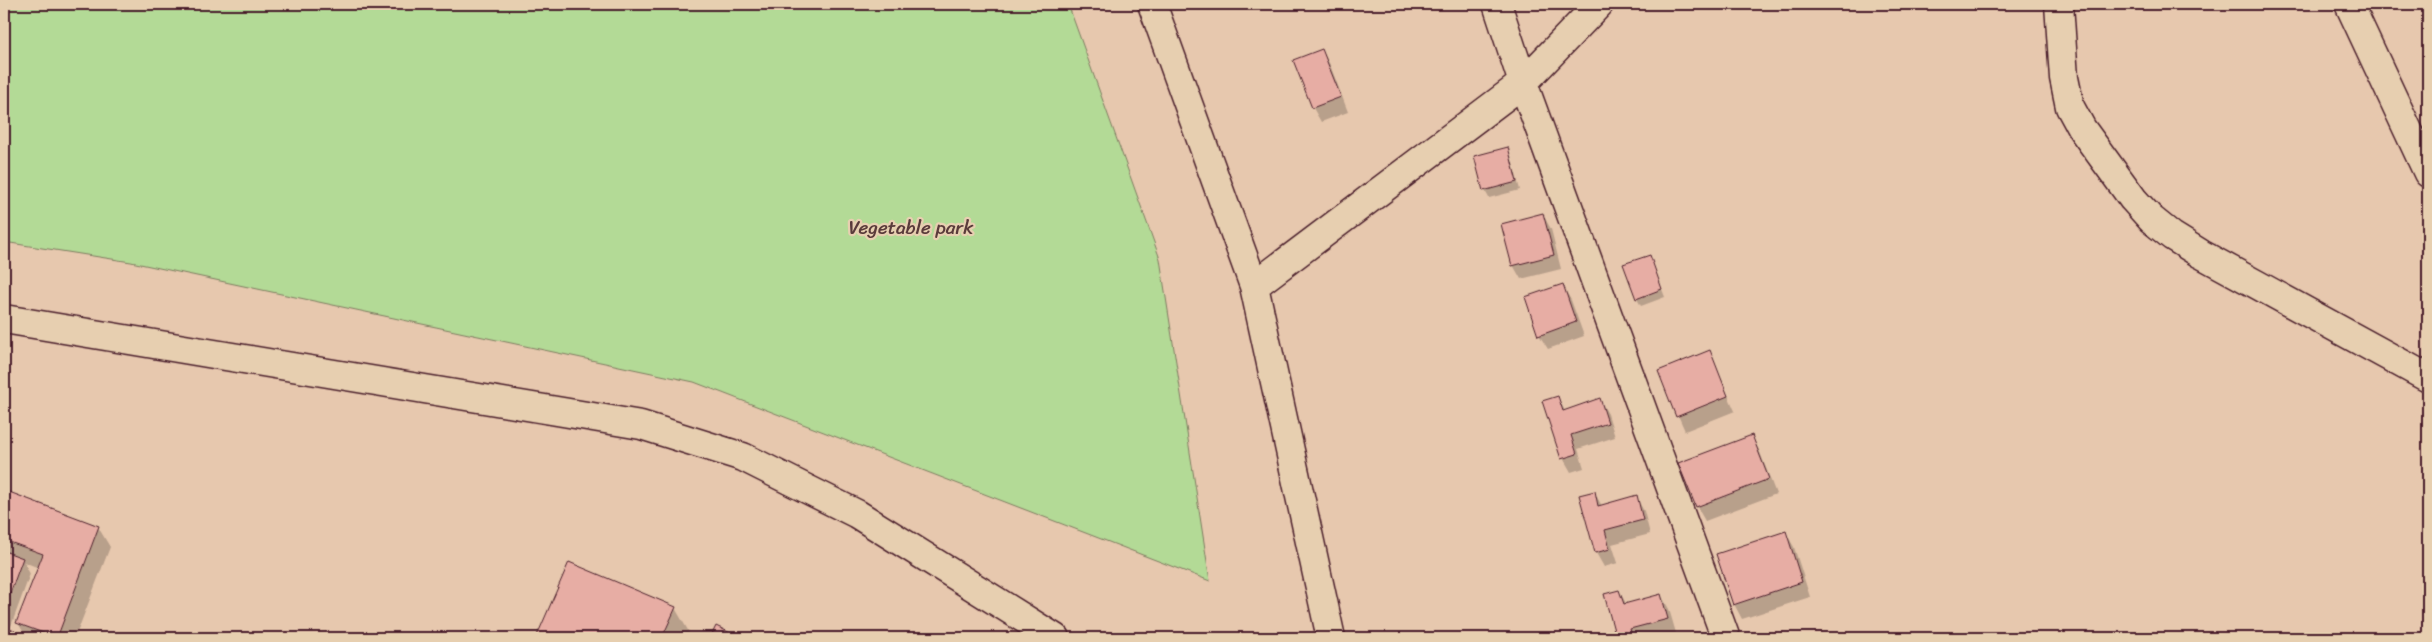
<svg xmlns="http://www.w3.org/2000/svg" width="2432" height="642" font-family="Sriracha,sans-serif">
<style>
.green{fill:#b3da96;stroke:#7e7c60}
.shadow{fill:#0003}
.building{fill:#e7ada4;stroke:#4a1f2b}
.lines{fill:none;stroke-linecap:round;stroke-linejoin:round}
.minor-casing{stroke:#4a1f2b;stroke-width:31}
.major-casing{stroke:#4a1f2b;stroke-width:31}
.minor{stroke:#e7cfb0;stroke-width:28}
.major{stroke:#e7cfb0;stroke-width:28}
.labels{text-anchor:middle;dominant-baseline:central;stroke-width:4.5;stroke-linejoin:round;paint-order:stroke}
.park-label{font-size:19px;fill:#5a3b3b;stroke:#e7cfb0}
</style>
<rect width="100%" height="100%" fill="#e7c8ae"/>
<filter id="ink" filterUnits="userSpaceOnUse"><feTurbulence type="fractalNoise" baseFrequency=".02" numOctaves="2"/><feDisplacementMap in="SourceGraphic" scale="10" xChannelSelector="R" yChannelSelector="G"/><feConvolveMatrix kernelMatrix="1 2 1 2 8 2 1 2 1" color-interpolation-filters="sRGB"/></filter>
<g filter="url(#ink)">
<path class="green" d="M4,4H1068L1160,259L1210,581L694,382L131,262L4,242Z"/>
<path class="shadow" d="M1322,50L1330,65L1348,112L1321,122L1313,108L1295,61Z
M1507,149L1511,156L1520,190L1489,198L1485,191Z
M1543,215L1551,229L1561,269L1521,279L1513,265Z
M1649,256L1665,297L1641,306L1637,299Z
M1562,285L1571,300L1584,336L1548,349L1539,335Z
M1709,352L1735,411L1685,431L1659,372Z
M1558,398L1565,411L1600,400L1608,414L1615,437L1578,449L1584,468L1571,472L1563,458Z
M1751,436L1759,450L1776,494L1705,521L1697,507L1680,463Z
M4,492L98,527L110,547L75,638H27L18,623L39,568L24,562L30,574L11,626L4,623Z
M1594,492L1602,506L1636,497L1644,511L1650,534L1612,544L1618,563L1604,567L1596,553Z
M1786,533L1794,547L1810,597L1742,619L1734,604Z
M569,564L675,608L689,632L686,638H537Z
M1619,591L1627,605L1661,595L1669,609L1676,633L1656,638H1617L1605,595Z
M4,628L14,632L18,638H4Z"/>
<path class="building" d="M1322,49L1341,97L1312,108L1293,60Z
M1508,147L1517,182L1483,191L1474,156Z
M1543,213L1554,255L1512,266L1501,224Z
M1650,255L1662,289L1636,299L1623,264Z
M1563,284L1576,322L1538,336L1525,297Z
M1710,350L1728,396L1676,417L1658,371Z
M1558,396L1563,411L1600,398L1608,423L1571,435L1577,454L1561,459L1542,401Z
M1752,435L1769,479L1696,507L1678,463Z
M4,490L99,526L57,638L16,623L43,554L4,540Z
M1595,491L1598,506L1637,495L1643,520L1605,530L1610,549L1595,553L1579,495Z
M1786,531L1802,582L1733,605L1716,554Z
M4,551L23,558L4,610Z
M569,562L676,607L662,638H536Z
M1619,590L1624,604L1661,594L1668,619L1630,629L1633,638H1616L1604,594Z
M716,626L741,638H710Z
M4,627L15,631L12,638H4Z"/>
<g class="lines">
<defs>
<path id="minor" d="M1152,4L1254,286L1331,638
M1497,4L1523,83L1725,636L1723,638
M2059,4L2064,78L2070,107L2082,129L2133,199L2151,219L2172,236L2201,254L2428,378
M2349,4L2428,173
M1254,286L1523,83L1599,4"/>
<path id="major" d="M4,319L641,425L743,457L857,514L1055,638"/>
</defs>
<use href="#minor" class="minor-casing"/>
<use href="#major" class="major-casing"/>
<use href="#minor" class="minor"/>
<use href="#major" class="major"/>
</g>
</g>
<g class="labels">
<g class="park-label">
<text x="911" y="227">Vegetable park</text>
</g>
</g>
<rect width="2432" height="642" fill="none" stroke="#e7cfb0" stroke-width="20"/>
<rect x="10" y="10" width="2412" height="622" fill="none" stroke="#4a1f2b" stroke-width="2" filter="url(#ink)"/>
</svg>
